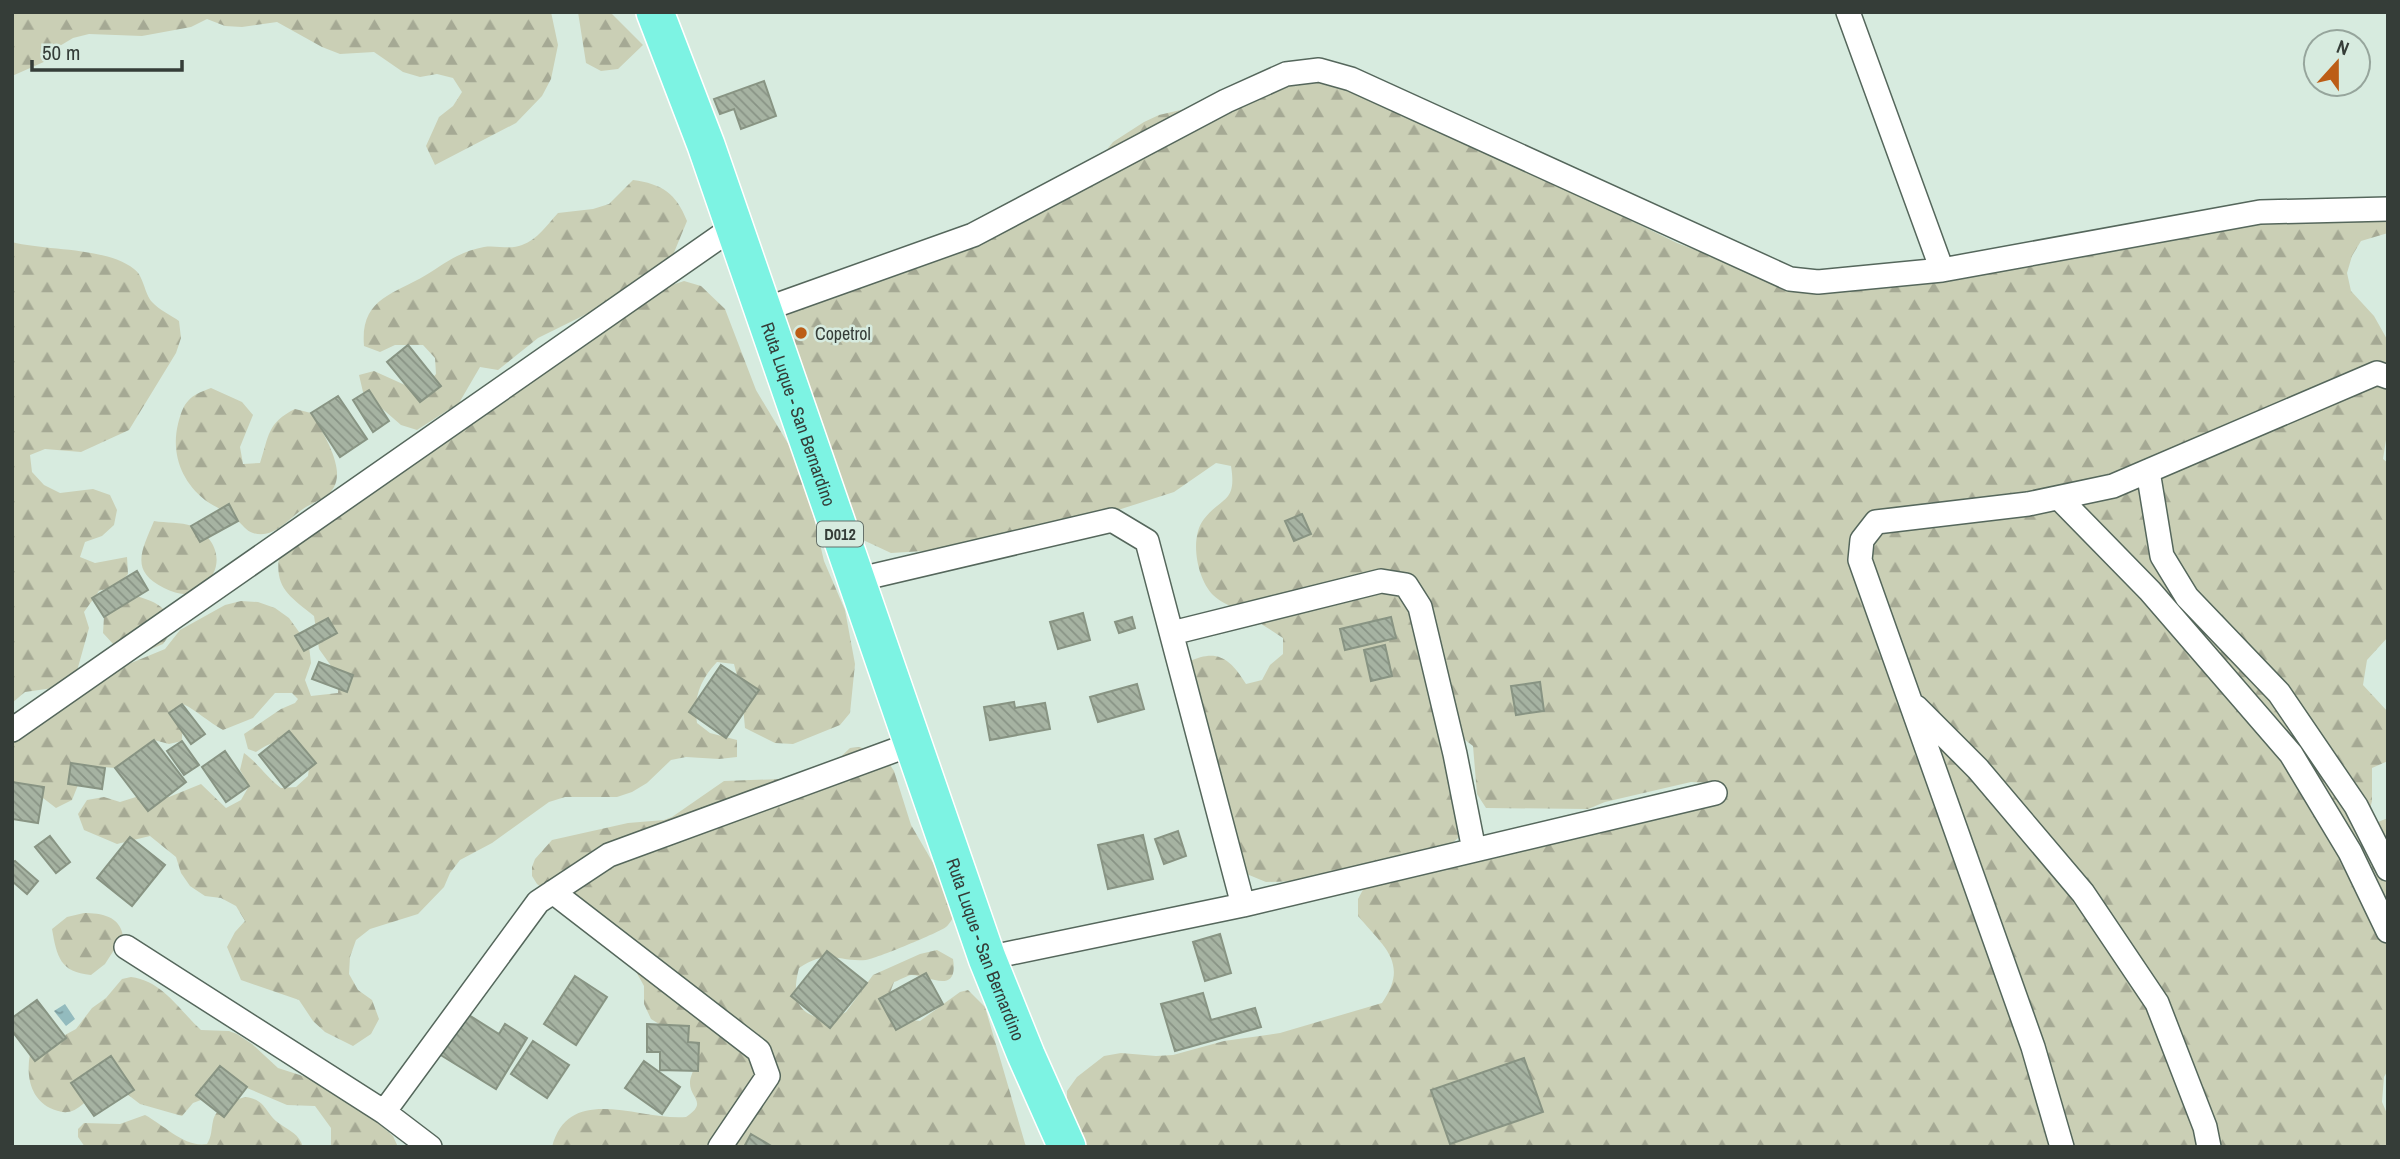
<svg xmlns="http://www.w3.org/2000/svg" width="2400" height="1159" font-family="'Archivo Narrow',sans-serif">
<style>
.forest{fill:url(#forest-firs)}
.water{fill:url(#water-ripples)}
.building{fill:url(#building-back-hatch);stroke:#889483;stroke-width:2}
.lines{fill:none;stroke-linecap:round;stroke-linejoin:round}
.minor-casing{stroke:#55675c;stroke-width:26}
.primary-casing{stroke:#fff;stroke-width:40}
.minor{stroke:#fff;stroke-width:23}
.primary{stroke:#7df3e3;stroke-width:37}
.poi-dot{fill:#bc5d16;stroke:#d7ebdf;stroke-width:2.5}
.labels{text-anchor:middle;dominant-baseline:central;stroke-width:5;stroke-linejoin:round;paint-order:stroke}
.shield{fill:#d7ebdf;stroke:#66716a;stroke-width:2}
.shield-label{font-size:16px;font-weight:bold;fill:#353d38}
.poi-label{font-size:18px;fill:#353d38;stroke:#d7ebdf;text-anchor:start}
.street-label{font-size:18px;fill:#353d38;stroke:#d7ebdf}
</style>
<defs>
<pattern id="forest-firs" width="22" height="20" patternUnits="userSpaceOnUse" patternTransform="scale(1.75)"><rect width="22" height="20" fill="#cacfb5"/><path d="M5 1l3.5 6h-7zM16 11l3.5 6h-7z" fill="#a5a994"/></pattern>
<pattern id="water-ripples" width="26" height="14" patternUnits="userSpaceOnUse" patternTransform="scale(1.75)"><rect width="26" height="14" fill="#93bbbe"/><path d="M2 4q2-2 4 0t4 0M15 11q2-2 4 0t4 0" fill="none" stroke="#79999b"/></pattern>
<pattern id="building-back-hatch" width="6" height="6" patternUnits="userSpaceOnUse" patternTransform="scale(1.75)"><rect width="6" height="6" fill="#a6b3a2"/><path d="M-1 5l2 2M0 0l6 6M5-1l2 2" fill="none" stroke="#889385"/></pattern>
</defs>
<rect width="100%" height="100%" fill="#d7ebdf"/>
<path class="forest" d="M12,12H551L558,45L551,79L542,96L516,123L435,165L426,146L439,117L453,106L462,92L453,78L437,74L420,77L403,72L374,52L340,54L322,47L277,22L242,27L225,26L207,19L191,27L142,36L89,34L73,38L58,47L46,61L12,76Z
M578,12H610L643,45L618,69L601,71L586,63Z
M1339,80L1521,163L1597,204L1677,243L1693,249L1761,264L1794,277L1914,269L2017,244L2142,237L2388,208V233L2361,241L2352,256L2347,273L2351,291L2374,316L2388,341V427L2383,459L2388,463V637L2367,660L2363,685L2388,712V761L2372,768V801L2368,817L2373,824L2388,818V1070L2384,1077L2382,1102L2388,1116V1147H1082L1067,1108V1091L1077,1077L1104,1056L1121,1053L1156,1056L1173,1055L1224,1041L1280,1033L1382,1003C1410,963 1383,946 1358,916V899L1366,884L1499,848L1571,840L1605,832L1706,799L1708,783L1691,782L1605,802L1588,809L1486,808L1477,794L1473,746L1460,736L1465,822L1458,838L1445,849L1300,881L1266,882L1249,875L1236,866L1188,662C1217,648 1230,658 1246,684L1262,680L1270,665L1283,654V638C1269,629 1256,620 1241,612C1233,607 1220,602 1213,595C1197,579 1189,538 1204,519C1222,496 1237,503 1231,466L1216,463L1174,492L1090,519L957,549L891,553L861,539L786,360L779,294L796,286L812,281L891,272L1082,181L1113,142L1144,122L1159,115L1215,102L1268,84Z
M633,180C662,184 676,193 687,221L673,255L633,288L619,298L538,338L498,370L480,367L459,403L417,430L401,425L363,392L359,375L374,371L405,385L423,388L436,374L435,358L423,345H395L380,352L364,346C360,299 392,295 426,275C447,262 459,252 484,247C496,245 511,250 522,245C538,239 547,225 558,213L593,209L609,204Z
M12,242C46,251 107,247 134,269C144,276 144,293 152,302C159,310 171,315 179,321L181,338L176,353L129,430L81,452L45,449L30,455L32,472L44,485L60,493L93,489L110,495L117,510L114,525L102,536L85,542L80,557L95,563L127,557L128,574L117,586L99,591L84,612L89,628L75,678L60,687L25,692L12,703Z
M684,281L701,286L725,309L756,390L802,467L824,561L845,610L855,664L850,713L840,725L793,744L775,743L745,728L742,695L734,664L717,662C700,680 693,698 697,723L710,733L737,740V757L719,759L686,757L671,760L647,783L632,792L617,797H565L549,802L492,843L460,860L450,873L444,887L418,914L370,929L356,940L350,957L349,974L358,990L372,1000L379,1019L371,1034L353,1046L325,1032L313,1021L299,1000L241,980L227,947L235,932L245,921L236,906L221,898L205,896L190,886L181,873L176,857L150,836L117,844L84,830L78,814L87,800L104,797L120,802L152,792L169,797L201,784L226,808L241,800L249,786L240,770L244,753C259,764 267,778 281,788L296,787L308,776L310,760C288,744 281,734 256,752L248,749L244,734L281,709L295,703L298,699L292,693H275L253,718L223,730C208,722 198,711 183,704L182,741L169,744L154,740L144,751L115,768L92,766L78,785L72,800L56,808L30,788L12,791V725L119,668L165,649L180,630L225,605L241,601L258,602L275,608L289,618L309,646L311,663L305,680L311,696L338,693L339,677L319,649L314,616C288,595 273,587 280,551L651,292Z
M211,388L242,402L253,415L240,447L243,464L260,463C269,436 267,423 295,409L311,413C321,428 336,454 337,472C338,497 317,499 303,509C287,520 274,539 253,533C246,531 242,524 237,520C227,512 215,507 205,500C181,481 171,453 178,424C184,401 189,396 211,388Z
M154,521C166,523 181,522 192,526C211,534 223,555 213,574C210,581 203,590 196,593C185,596 174,593 164,588C129,571 142,550 154,521Z
M137,596C160,604 166,606 173,630L163,644L146,651L114,645L103,633L104,617Z
M859,747L884,756L894,771L911,825L951,894L956,913C953,917 950,924 946,927C940,932 875,959 866,960C835,962 830,948 799,968C791,999 797,1016 831,1020L846,1012L873,975L920,954L937,950L953,959C959,997 926,974 911,975C906,976 898,981 894,982L888,998L903,1019L920,1021L960,992L968,990L985,1007L1026,1147H552C569,1082 640,1121 686,1117C709,1102 689,1098 690,1082C690,1077 694,1070 695,1065L680,1037L651,1019L644,1004V986L628,957L601,932L537,884L532,876V867L535,859L552,840L628,823L664,820L672,817L724,781L808,778L825,772L850,748Z
M84,913C101,913 120,916 123,936L105,964L91,975C60,972 57,957 52,929L67,917Z
M131,977C163,981 179,1010 201,1030L229,1031L237,1034L252,1044L278,1068L337,1087L393,1136L398,1147H331V1128L315,1106L287,1105L240,1085L193,1103L182,1116L140,1104L127,1094L101,1084C92,1094 81,1111 67,1112C62,1113 55,1110 50,1108C30,1098 26,1075 30,1054L76,1029L92,1008L106,998L122,979Z
M246,1097C267,1100 265,1114 280,1124C290,1131 299,1134 303,1147H85L78,1137V1129L84,1123L120,1124L145,1115C164,1125 185,1148 207,1144C212,1136 211,1130 213,1121C216,1107 233,1100 246,1097Z"/>
<path class="water" d="M65,1004L75,1019L66,1026L54,1011Z"/>
<path class="building" d="M764,81L776,116L741,129L734,109L720,114L714,99Z
M408,345L441,386L420,402L387,362Z
M369,390L389,421L373,432L353,400Z
M338,396L367,439L340,457L311,413Z
M229,504L238,521L200,542L191,526Z
M1302,514L1311,534L1294,541L1285,521Z
M137,571L148,590L104,617L92,598Z
M1083,613L1090,640L1058,649L1050,622Z
M1132,617L1135,628L1119,633L1115,622Z
M1391,617L1396,638L1345,650L1340,629Z
M328,618L337,633L304,651L295,636Z
M1385,645L1392,676L1371,681L1364,650Z
M319,662L353,675L347,692L312,679Z
M721,665L759,690L726,738L689,712Z
M1540,682L1544,711L1516,715L1511,686Z
M1137,684L1144,709L1098,722L1090,697Z
M1014,702L1015,708L1045,703L1050,729L990,740L984,707Z
M182,704L205,734L191,744L169,713Z
M289,731L316,763L285,788L259,755Z
M154,740L186,782L148,811L115,768Z
M182,741L199,765L184,775L167,751Z
M225,751L249,786L226,802L202,767Z
M71,763L105,768L102,789L68,784Z
M12,782L44,787L38,823L12,819Z
M1178,831L1186,856L1164,864L1155,839Z
M1143,835L1153,879L1108,889L1098,845Z
M50,836L70,862L56,873L35,847Z
M130,837L165,865L132,906L97,878Z
M15,861L38,881L27,894L12,881V863Z
M1220,934L1231,973L1205,981L1193,942Z
M827,951L867,983L830,1028L791,996Z
M926,973L943,1004L896,1030L879,999Z
M575,976L607,997L576,1045L544,1024Z
M1203,993L1211,1020L1255,1008L1261,1027L1175,1051L1161,1004Z
M37,1000L66,1038L35,1061L12,1031V1018Z
M464,1012L499,1034L505,1024L527,1038L496,1089L439,1054Z
M647,1024L689,1026L688,1042L699,1043L698,1071L660,1070V1052H647Z
M533,1041L569,1065L547,1098L511,1074Z
M111,1056L134,1090L94,1116L71,1083Z
M1524,1058L1543,1112L1450,1144L1431,1090Z
M644,1061L680,1087L662,1114L625,1088Z
M220,1066L247,1087L224,1117L196,1095Z
M751,1134L773,1147H744Z"/>
<g class="lines">
<defs>
<path id="minor" d="M1848,12L1942,270
M763,310L973,235L1226,101L1286,74L1319,70L1351,79L1790,279L1818,282L1942,270L2260,212L2388,209
M2148,471L2162,556L2187,597L2279,693L2356,806L2388,869
M2059,498L2150,591L2291,754L2350,852L2388,931
M856,580L1112,520L1147,541L1243,905
M1172,633L1381,581L1406,585L1420,607L1455,754L1474,850
M1916,707L1978,769L2083,893L2157,1003L2205,1127L2209,1147
M12,730L725,233L740,251
M553,892L759,1051L768,1076L720,1147
M126,947L384,1112L430,1147
M987,958L1243,905L1715,793
M384,1112L538,902L609,855L901,748L915,750
M2062,1147L2033,1047L1860,560L1862,540L1876,522L2028,504L2113,486L2377,373L2388,377"/>
<g id="primary">
<path id="s1" d="M655,12L706,145L987,958L1026,1055L1067,1147"/>
</g>
</defs>
<use href="#minor" class="minor-casing"/>
<use href="#primary" class="primary-casing"/>
<use href="#minor" class="minor"/>
<use href="#primary" class="primary"/>
</g>
<circle class="poi-dot" cx="801" cy="333" r="7"/>
<g class="labels">
<rect class="shield" x="817" y="521.5" width="46" height="25" rx="5"/>
<g class="shield-label">
<text x="840" y="534">D012</text>
</g>
<g class="poi-label">
<text x="815" y="333">Copetrol</text>
</g>
<g class="street-label">
<text stroke="none"><textPath href="#s1" startOffset="427">Ruta Luque - San Bernardino</textPath></text>
<text stroke="none"><textPath href="#s1" startOffset="994">Ruta Luque - San Bernardino</textPath></text>
</g>
</g>
<rect width="2400" height="1159" fill="none" stroke="#353d38" stroke-width="28"/>
<g transform="translate(2337 63) rotate(21)"><circle r="33" fill="#d7ebdf" stroke="#96a59c" stroke-width="2"/>
<path d="M0-5L12 26L0 18L-12 26Z" fill="#bc5d16"/>
<text y="-10" font-size="19" font-weight="bold" text-anchor="middle" fill="#353d38">N</text>
</g>
<path d="M32 60v10h150v-10" fill="none" stroke="#353d38" stroke-width="3.5"/>
<text x="42" y="60" font-size="21" fill="#353d38" stroke="#d7ebdf" stroke-width="5" paint-order="stroke">50 m</text>
</svg>
